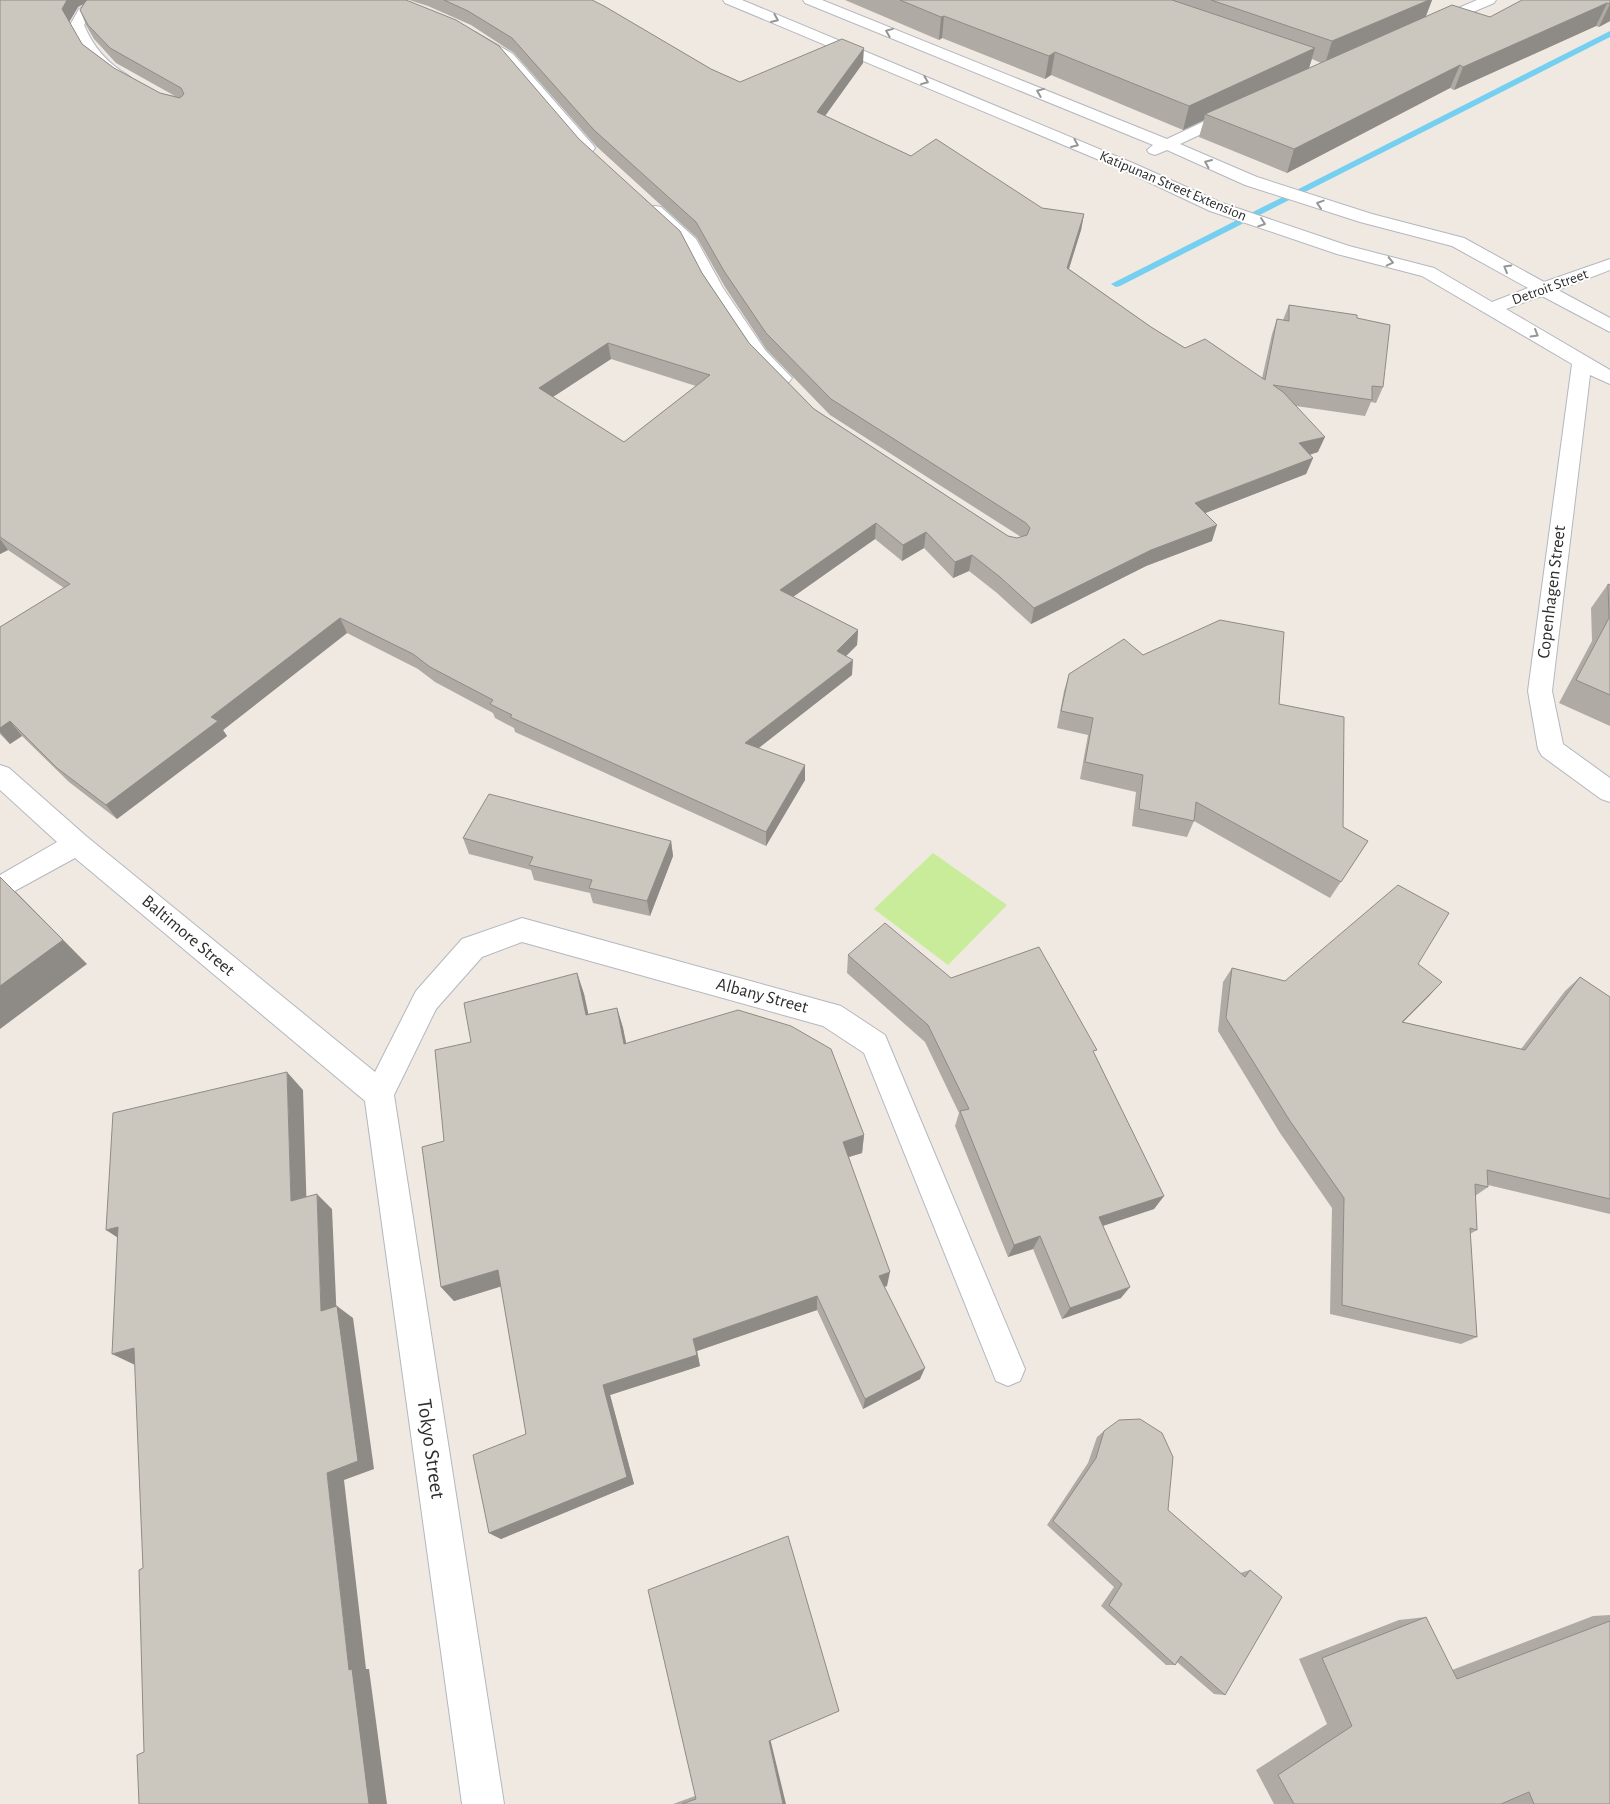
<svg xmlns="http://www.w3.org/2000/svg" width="1610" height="1804" font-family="'Alegreya Sans',sans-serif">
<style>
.pitch{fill:#c9ec9a}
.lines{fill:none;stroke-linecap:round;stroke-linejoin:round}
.stream{fill:#75cff0;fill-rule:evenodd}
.minor-casing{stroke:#b4b7c1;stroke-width:2}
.minor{fill:#fff;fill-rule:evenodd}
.wall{fill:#afaba4;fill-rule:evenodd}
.shaded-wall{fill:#8e8b86}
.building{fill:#cbc7bf;stroke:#8e8b86;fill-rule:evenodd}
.oneway{stroke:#969696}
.labels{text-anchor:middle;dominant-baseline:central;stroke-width:4;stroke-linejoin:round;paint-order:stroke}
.far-street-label{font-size:15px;fill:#2e2e2e;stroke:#fff}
.street-label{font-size:18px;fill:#2e2e2e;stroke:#fff}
.near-street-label{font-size:21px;fill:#2e2e2e;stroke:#fff}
</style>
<rect width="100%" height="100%" fill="#efe9e1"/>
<path class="pitch" d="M933,853L1007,905L948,965L874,909Z"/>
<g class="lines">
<path class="stream" d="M1610,31V37L1120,286L1116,287L1111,284Z"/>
<defs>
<path id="minor" d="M94,0H111L90,15L84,25C93,47 108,64 129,76L132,79L129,82C105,88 77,44 70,25L79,9Z
M723,0H742L1135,164L1222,203L1349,246L1434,268L1492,302L1528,288L1452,246L1360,222L1245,185L1167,150L1155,155L1149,153L1147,150L1153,145L805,3L803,0H822L1167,139L1230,109H1242L1244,112L1242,115L1180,144L1257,177L1372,214L1464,238L1544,282L1610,259V270L1558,290L1610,318V332L1542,296L1506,309L1610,370V384L1590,375L1552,691L1563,744L1610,778V802L1601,799L1542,756L1538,749L1528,691L1572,364L1422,276L1337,254L1210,211L1123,170L725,3Z
M1477,0H1496L1494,3L1438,27L1433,28L1426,24L1428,21Z
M475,32L513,54L593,145L595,148L593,151H581L503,60L470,39L468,36L470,33Z
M655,206L661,207L696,239L723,288L765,350L792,378L789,382H775L748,354L705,288L683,246L646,211L649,207Z
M0,765L9,768L86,836L375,1072L416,991L462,939L522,918L841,1006L885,1035L1025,1369L1020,1381L1008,1386L996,1381L864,1053L823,1026L522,942L482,957L436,1009L394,1095L504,1804H462L365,1101L75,858L0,899V875L57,842L0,790Z"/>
</defs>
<use href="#minor" class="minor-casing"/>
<use href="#minor" class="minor"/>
</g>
<path class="wall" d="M0,0H406L579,139L702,273L749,343L814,409L1008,536L1017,538L1021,537L830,415L766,349L725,287L697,238L596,146L514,53L471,25L428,6L409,0H592L711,69L740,82L863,63L825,116L911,156L1042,208L1084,214L1081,230L1069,269L1151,327L1185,348L1262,378L1272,334L1277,319L1283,320L1289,305L1357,318L1383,387L1376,403L1371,402L1365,416L1296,406L1318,452L1310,455L1313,458L1306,474L1205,513L1212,541L1146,566L1031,624L997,593L969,571L953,578L924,548L902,561L875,539L793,597L858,630L857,645L846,656L852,675L758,748L805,780L766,846L515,732L514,728L495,718L493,713L435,682L418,669L347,633L223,730L227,736L117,819L69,782L22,736L10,744L0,734V627L64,588L8,550L0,554ZM83,4L80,10L86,25L94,39L116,63L175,96L160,93L114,68L82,44L69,22L78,7ZM611,359L696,386L624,442L553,397Z
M845,0H1432L1426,16L1490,17L1610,0V21L1599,27L1596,26L1454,90L1450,88L1287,173L1199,137L1204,120L1183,130L1051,75L1045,79L942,38L939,40ZM1312,59L1321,63L1309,68Z
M1608,584L1610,585V726L1559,703L1592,641L1591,608Z
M1143,655L1279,704L1343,827L1368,841L1330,898L1194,821L1187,837L1132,826L1136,792L1080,779L1088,735L1057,728L1064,691L1069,674Z
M463,838L671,841L673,856L650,916L593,903L590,893L534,880L531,870L469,854Z
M848,955L951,978L1095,1055L1164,1196L1154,1209L1103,1226L1121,1298L1062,1319L1033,1249L1008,1257L955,1126L959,1113L925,1042L847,973Z
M1418,964L1430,995L1403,1022L1521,1049L1565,991L1580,977L1610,997V1214L1488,1185V1187L1475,1196L1477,1230L1470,1234L1477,1337L1461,1344L1330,1314L1332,1208L1280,1133L1218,1031L1223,982L1232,968L1285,981Z
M577,973L584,994L588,1014L617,1008L623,1028L626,1043L864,1135L862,1153L849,1157L887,1286L884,1287L920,1379L863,1409L817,1310L697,1351L700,1366L610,1395L634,1484L501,1539L489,1533L526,1434L501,1286L454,1301L441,1287L444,1141L471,1042Z
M1104,1431L1168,1510L1240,1573L1250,1570L1225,1695L1214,1694L1177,1662L1175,1665H1166L1101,1606L1114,1587L1047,1525L1088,1463L1097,1437Z
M1610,1615V1804H1274L1256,1770L1327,1724L1299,1659L1399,1620L1426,1617L1452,1670L1593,1616Z
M695,1796L786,1804H673Z"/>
<path class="shaded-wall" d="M67,0H91L78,7L68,24L62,9Z
M1429,0H1432L1424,21L1325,64L1332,41Z
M1607,3L1596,26L1454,90L1463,67Z
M1610,4V21L1599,27Z
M944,16L942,38L939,40L941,17Z
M864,48L863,63L817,127V112Z
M1315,48L1308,71L1205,114L1204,120L1183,130L1189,106Z
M1055,52L1051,75L1045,79L1049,56Z
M1460,65L1450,88L1287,173L1294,149Z
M1084,214L1081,230L1064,284L1067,268Z
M608,343L611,359L542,404L539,388Z
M1325,437L1318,452L1293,459L1299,443Z
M1313,458L1306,474L1190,519L1195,503Z
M876,523L875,539L780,606V590Z
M1217,525L1212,541L1146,566L1031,624L1034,608L1151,550Z
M926,532L924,548L902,561L903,545Z
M0,539L8,550L0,554Z
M972,555L969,571L953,578L955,562Z
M340,618L347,633L223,730L227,736L117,819L106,805L211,717Z
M858,630L857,645L836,666L837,651Z
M853,660L852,675L746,758L745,743Z
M10,721L22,736L10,744L0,732V728Z
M805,765V780L766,846V832Z
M671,841L673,856L650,916L647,901Z
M16,892L87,964L0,1029V986Z
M577,973L584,994L593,1035L586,1015Z
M1442,982L1430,995L1390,1035L1402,1022Z
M617,1008L623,1028L630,1063L624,1044Z
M287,1072L303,1090L307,1216L291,1201Z
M864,1135L862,1153L842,1159L843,1142Z
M317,1194L332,1209L337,1323L321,1311Z
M1164,1196L1154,1209L1090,1230L1099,1217Z
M118,1227L129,1245L106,1230Z
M1040,1236L1033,1249L1008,1257L1014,1245Z
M498,1270L509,1284L454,1301L441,1287Z
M890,1272L887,1286L876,1289L879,1276Z
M1130,1287L1121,1298L1062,1319L1070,1308Z
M817,1296V1310L697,1351L700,1366L610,1395L634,1484L501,1539L489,1533L603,1385L693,1339Z
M337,1306L353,1318L374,1469L344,1480L366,1669H369L387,1804H369L349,1670L327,1473Z
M134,1348L135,1365L112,1354Z
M925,1368L920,1379L863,1409L865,1399Z
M770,1738L786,1804H783L769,1741Z"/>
<path class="building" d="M0,0H67L62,9L82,44L114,68L160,93L180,98L184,94L181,88L110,48L88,25L80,10L85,2L87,0H406L456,20L499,46L579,139L680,231L702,273L749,343L814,409L1008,536L1017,538L1027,535L1030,528L1026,523L831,399L766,333L724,271L696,222L594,130L512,38L468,11L444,0H592L604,6L711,69L740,82L842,39L864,48L817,112L911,156L936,139L1042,208L1084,214L1067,268L1151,327L1185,348L1205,339L1265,380L1277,319L1289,321V305L1357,315V318L1390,325L1383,387L1372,386V400L1273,385L1283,392L1325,437L1299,443L1313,458L1195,503L1217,525L1151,550L1034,608L1000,577L972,555L955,562L926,532L903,545L876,523L780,590L858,630L837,651L853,660L745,743L805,765L766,832L510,717L512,715L490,704L493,700L430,667L413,654L340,618L211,717L218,721L106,805L57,768L10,721L0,728V627L70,584L0,537ZM608,343L710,375L624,442L539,388Z
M900,0H1172L1315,48L1189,106L1055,52L1049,56L944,16L941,17Z
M1211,0H1429L1332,41Z
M1522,0H1610V4L1607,3L1463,67L1460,65L1294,149L1205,114L1452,5L1490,17Z
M1608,584L1610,585V695L1576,680L1609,618Z
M1220,620L1284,632L1279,704L1344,717L1343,827L1368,841L1341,882L1196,802L1194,821L1139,809L1143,775L1085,762L1093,718L1061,711L1069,674L1124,639L1143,655Z
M489,794L671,841L647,901L589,888L592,880L529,865L533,857L463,838Z
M0,877L63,940L0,986Z
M1398,885L1449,913L1418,964L1442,982L1402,1022L1525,1050L1580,977L1610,997V1199L1487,1170L1488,1187L1475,1184L1477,1230L1470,1228L1477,1337L1342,1305L1344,1198L1290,1121L1226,1018L1232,968L1285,981Z
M885,923L951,978L1039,947L1097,1050L1093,1051L1164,1196L1099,1217L1130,1287L1070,1308L1040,1236L1014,1245L960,1111L969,1109L928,1025L848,955Z
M577,973L586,1015L617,1008L624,1044L738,1010L791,1026L831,1049L864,1135L843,1142L890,1272L879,1276L925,1368L865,1399L817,1296L693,1339L697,1355L603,1385L627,1477L489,1533L473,1455L526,1434L498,1270L441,1287L422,1147L444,1141L435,1050L471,1042L464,1003Z
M287,1072L291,1201L317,1194L321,1311L337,1306L358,1461L327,1473L349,1670L352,1669L369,1804H139L137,1755L144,1752L139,1570L143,1568L134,1348L112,1354L118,1227L106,1230L113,1113Z
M1140,1419L1162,1433L1173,1457L1168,1510L1245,1577L1250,1570L1282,1597L1225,1695L1181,1656L1175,1665L1109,1605L1122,1584L1053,1521L1096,1458L1104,1431L1119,1420Z
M788,1536L839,1711L769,1741L783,1804H682L696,1799L648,1590Z
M1426,1617L1457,1679L1610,1621V1804H1534L1529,1792L1501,1804H1294L1278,1775L1352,1726L1322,1658Z"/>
<defs><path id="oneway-chevron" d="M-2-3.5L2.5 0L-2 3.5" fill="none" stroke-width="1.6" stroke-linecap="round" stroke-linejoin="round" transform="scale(1.25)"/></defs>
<g class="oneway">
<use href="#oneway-chevron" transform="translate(775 19) rotate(23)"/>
<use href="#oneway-chevron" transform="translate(889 32) rotate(-158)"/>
<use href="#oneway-chevron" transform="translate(925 81) rotate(22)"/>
<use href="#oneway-chevron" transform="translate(1040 92) rotate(-158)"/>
<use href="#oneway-chevron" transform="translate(1075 144) rotate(23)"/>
<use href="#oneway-chevron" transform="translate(1208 163) rotate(-156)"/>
<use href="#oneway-chevron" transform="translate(1320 204) rotate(-162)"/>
<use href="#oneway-chevron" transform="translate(1262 223) rotate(19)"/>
<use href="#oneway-chevron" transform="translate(1390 262) rotate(13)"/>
<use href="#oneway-chevron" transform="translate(1507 268) rotate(-150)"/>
<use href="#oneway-chevron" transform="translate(1535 334) rotate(30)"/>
</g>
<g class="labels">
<g class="far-street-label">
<text transform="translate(1173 186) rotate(23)">Katipunan Street Extension</text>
<text transform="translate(1550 287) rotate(-20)">Detroit Street</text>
</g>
<g class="street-label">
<text transform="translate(1552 592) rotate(-83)">Copenhagen Street</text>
<text transform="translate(188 936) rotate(40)">Baltimore Street</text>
<text transform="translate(762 996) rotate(15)">Albany Street</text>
</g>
<g class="near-street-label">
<text transform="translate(431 1449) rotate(82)">Tokyo Street</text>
</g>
</g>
</svg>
